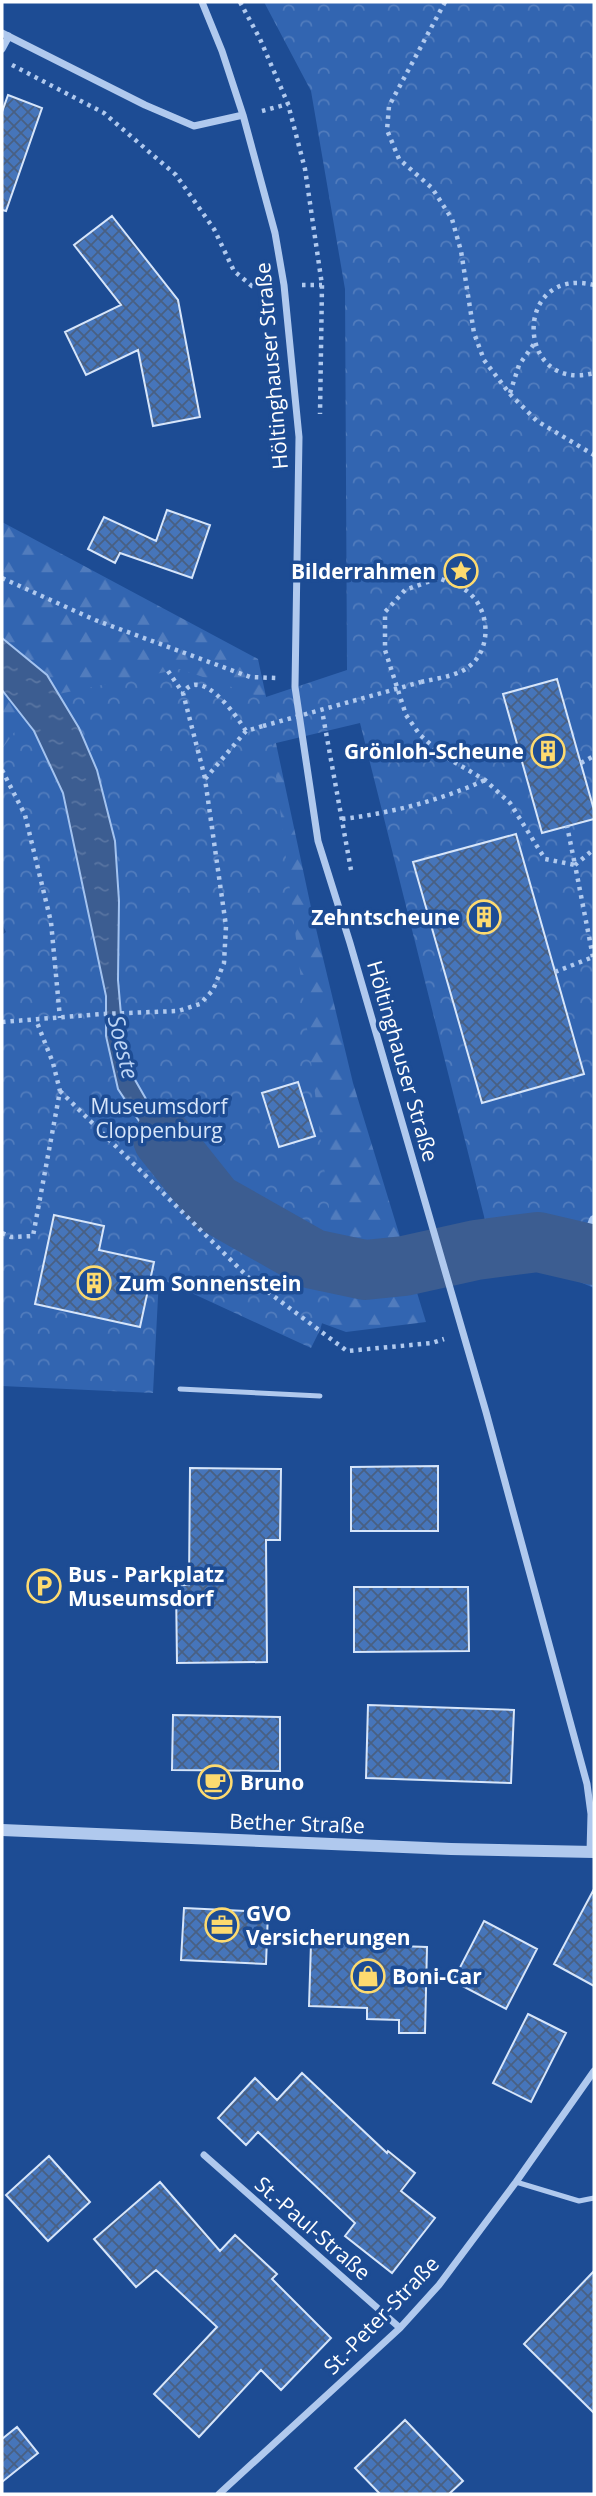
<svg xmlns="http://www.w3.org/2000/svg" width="596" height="2496" font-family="'Open Sans',sans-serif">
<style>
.forest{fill:url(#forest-firs)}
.park{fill:url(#park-crowns)}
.water{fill:url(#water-ripples);stroke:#a3c3f0;stroke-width:2}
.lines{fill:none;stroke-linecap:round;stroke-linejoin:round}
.stream{stroke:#a3c3f0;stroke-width:10}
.river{stroke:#3c5d91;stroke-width:60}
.building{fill:url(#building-cross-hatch);stroke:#d6e5fa;stroke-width:2}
.path{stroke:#b0c9ee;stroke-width:4.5;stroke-dasharray:3.5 5;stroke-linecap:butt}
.service{stroke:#b0c9ee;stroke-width:5}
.minor{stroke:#b0c9ee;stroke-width:7}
.tertiary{stroke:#b0c9ee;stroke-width:12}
.path-bridge{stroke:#b0c9ee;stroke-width:4.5;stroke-dasharray:3.5 5;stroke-linecap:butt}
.labels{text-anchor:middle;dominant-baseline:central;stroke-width:7;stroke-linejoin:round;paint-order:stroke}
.street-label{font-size:21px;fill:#fff;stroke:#1d4c94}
.poi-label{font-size:21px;font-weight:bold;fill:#fff;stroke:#1d4c94;text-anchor:start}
.park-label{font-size:21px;fill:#d6e5fa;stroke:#1d4c94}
.water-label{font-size:23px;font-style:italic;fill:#bcd4f5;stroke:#1d4c94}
</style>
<defs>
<pattern id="forest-firs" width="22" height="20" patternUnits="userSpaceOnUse" patternTransform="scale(1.75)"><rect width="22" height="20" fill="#3265b1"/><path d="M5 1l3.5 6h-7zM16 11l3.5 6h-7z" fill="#517cbd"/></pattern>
<pattern id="park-crowns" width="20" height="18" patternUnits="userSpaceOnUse" patternTransform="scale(1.75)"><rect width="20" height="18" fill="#3265b1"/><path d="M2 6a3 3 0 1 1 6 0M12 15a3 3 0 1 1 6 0" fill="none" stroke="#517cbd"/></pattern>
<pattern id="water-ripples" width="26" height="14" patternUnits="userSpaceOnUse" patternTransform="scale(1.75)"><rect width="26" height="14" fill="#3c5d91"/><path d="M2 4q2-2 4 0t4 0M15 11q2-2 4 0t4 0" fill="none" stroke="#5975a2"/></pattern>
<pattern id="building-cross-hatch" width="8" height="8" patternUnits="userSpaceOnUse" patternTransform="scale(1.75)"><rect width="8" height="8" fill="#4675ba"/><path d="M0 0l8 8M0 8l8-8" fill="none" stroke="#496083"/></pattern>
</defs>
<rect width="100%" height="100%" fill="#1d4c94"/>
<path class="forest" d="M2,522L258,659L312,912L353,1083L426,1322L346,1332L215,1284L2,760Z"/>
<path class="park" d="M264,2H594V1288L491,1244L360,723L272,744L337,1272L320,1330L311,1348L159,1278L153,1393L2,1386V935L6,932L2,924V749L39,698L180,669L263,698L347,670L345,289L311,91Z"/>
<path class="water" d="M2,638L47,675L79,728L97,770L115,841L119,901L118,980L123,1038L134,1078L162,1127L186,1160L214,1203L186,1178L139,1121L118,1089L106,1036V996L63,793L34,731L2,690Z"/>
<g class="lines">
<path class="stream" d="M582,1250L594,1220"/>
<path class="river" d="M163,1139L214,1203L313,1259L365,1270L404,1266L476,1250L538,1242L594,1255"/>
</g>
<path class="building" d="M8,95L42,108L6,211L2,210V112Z
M112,216L178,300L200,417L153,426L138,350L86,375L65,332L121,305L74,245Z
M167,510L210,525L192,578L120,553L115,563L88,549L104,517L156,541Z
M557,679L594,810V819L542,833L503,694Z
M516,834L584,1074L482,1103L413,862Z
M298,1082L315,1136L279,1147L262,1093Z
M54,1215L104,1226L99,1250L154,1262L140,1327L35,1304Z
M438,1466V1531H351V1467Z
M190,1468L281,1469L280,1540H266L267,1662L177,1663L176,1585H189Z
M354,1587H468L469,1651L354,1652Z
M368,1705L514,1710L511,1783L366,1778Z
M173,1715L280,1717V1771L172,1770Z
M594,1889V1986L554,1964Z
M184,1908L268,1912L266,1964L181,1960Z
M484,1921L537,1949L506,2009L453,1981Z
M311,1943L427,1947L425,2033H399V2020L367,2019V2008L309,2006Z
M528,2014L566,2033L531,2102L493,2083Z
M302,2073L387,2153L388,2151L415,2173L401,2191L435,2218L392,2273L345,2236L355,2223L258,2132L246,2145L218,2118L255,2078L277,2100Z
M49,2156L90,2202L48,2241L6,2195Z
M160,2182L220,2251L235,2235L277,2274L272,2279L331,2338L281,2390L261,2370L199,2437L154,2394L217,2327L156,2270L136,2287L94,2239Z
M594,2271V2413L524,2344Z
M405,2420L463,2481L449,2494H380L355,2468Z
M17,2427L38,2453L2,2482V2439Z"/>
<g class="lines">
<path class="path" d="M240,2L260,39L288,104L305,169L322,285L320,414
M445,2L389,106L387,130L399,159L432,188L452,219L461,251L474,333L484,360L510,394L537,421L594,455
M12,65L104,113L176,175L214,229L234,271L252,286H265
M262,111L288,104
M302,285H322
M594,285C512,265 515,394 594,373
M510,393L519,365L534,344
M2,578L95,620L250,677L276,678
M168,671L183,693
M421,682C434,679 450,677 462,671C494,655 492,607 464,589C457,584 447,582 439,578L405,590L385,612V650L406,715L420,735L444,756L485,780L510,803L545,859L575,865L567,826
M323,716L351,870
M581,763L594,756
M2,770L25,815L51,922L60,1018
M205,778L183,693C201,665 236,715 246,731
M342,819C391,813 439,801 485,780
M593,957L575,865L594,849
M555,972L593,957
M2,1022L102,1014L178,1011L200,1004L213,990L224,963L226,926L205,779L246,731L263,726
M60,1091L248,1277L347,1351L432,1343L444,1339
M2,1233L11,1237L33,1236L60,1091L53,1063L36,1020"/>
<path class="service" d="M180,1389L320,1396
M516,2182L579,2201L594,2198"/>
<path class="minor" d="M202,2L222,51L243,115L275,233L284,285L299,437L295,687L318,841L350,943L486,1412L587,1784L591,1814L590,1852
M2,33L145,105L194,126L243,115
M2,49L9,36
M204,2155L400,2328
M219,2494L400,2328L439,2285L516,2182L594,2071"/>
<path class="tertiary" d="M2,1830L451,1849L594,1852"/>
<path class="path-bridge" d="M263,726L421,682"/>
</g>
<defs>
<symbol id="sight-ring" viewBox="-11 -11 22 22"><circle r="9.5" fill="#1d4c94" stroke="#fdda6f" stroke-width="1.5"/><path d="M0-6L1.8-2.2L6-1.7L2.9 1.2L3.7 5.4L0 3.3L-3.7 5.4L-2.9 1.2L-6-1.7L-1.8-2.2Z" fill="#fdda6f"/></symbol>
<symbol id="building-ring" viewBox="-11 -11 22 22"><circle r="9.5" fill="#1d4c94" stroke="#fdda6f" stroke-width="1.5"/><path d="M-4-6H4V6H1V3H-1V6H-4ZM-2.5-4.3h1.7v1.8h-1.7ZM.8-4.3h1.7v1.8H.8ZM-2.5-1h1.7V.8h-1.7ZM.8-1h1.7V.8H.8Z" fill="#fdda6f"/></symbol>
<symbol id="parking-ring" viewBox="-11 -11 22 22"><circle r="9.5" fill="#1d4c94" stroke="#fdda6f" stroke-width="1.5"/><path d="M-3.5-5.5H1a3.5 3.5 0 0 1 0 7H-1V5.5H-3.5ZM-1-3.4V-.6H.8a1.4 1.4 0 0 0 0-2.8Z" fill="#fdda6f"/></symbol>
<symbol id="cafe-ring" viewBox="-11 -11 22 22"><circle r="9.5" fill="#1d4c94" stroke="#fdda6f" stroke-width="1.5"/><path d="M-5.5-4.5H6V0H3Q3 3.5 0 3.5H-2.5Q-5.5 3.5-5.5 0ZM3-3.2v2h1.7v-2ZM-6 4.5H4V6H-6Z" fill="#fdda6f"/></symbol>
<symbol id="office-ring" viewBox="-11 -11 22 22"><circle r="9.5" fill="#1d4c94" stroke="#fdda6f" stroke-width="1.5"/><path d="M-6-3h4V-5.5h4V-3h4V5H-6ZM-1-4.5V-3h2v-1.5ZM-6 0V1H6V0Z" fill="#fdda6f"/></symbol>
<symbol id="shop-ring" viewBox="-11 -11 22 22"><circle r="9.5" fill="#1d4c94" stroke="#fdda6f" stroke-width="1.5"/><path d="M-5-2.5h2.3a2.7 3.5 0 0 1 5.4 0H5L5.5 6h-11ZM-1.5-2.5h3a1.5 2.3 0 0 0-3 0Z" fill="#fdda6f"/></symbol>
</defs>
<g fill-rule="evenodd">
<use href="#sight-ring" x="442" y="552" width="38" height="38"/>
<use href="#building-ring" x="529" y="732" width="38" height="38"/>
<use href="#building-ring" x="465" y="898" width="38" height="38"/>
<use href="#building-ring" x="75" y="1264" width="38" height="38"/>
<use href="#parking-ring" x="25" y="1567" width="38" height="38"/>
<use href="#cafe-ring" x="196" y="1763" width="38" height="38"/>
<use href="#office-ring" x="203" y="1906" width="38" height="38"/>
<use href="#shop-ring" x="349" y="1957" width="38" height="38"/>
</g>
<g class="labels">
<g class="street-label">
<text transform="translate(271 366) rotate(-95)">Höltinghauser Straße</text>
<text transform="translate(403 1061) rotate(74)">Höltinghauser Straße</text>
<text transform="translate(297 1823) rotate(2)">Bether Straße</text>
<text transform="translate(313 2228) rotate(41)">St.-Paul-Straße</text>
<text transform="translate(381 2315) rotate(-46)">St.-Peter-Straße</text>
</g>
<g class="poi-label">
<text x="436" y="571" text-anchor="end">Bilderrahmen</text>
<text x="524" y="751" text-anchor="end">Grönloh-Scheune</text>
<text x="460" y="917" text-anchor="end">Zehntscheune</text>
<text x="119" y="1283">Zum Sonnenstein</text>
<text x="68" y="1574">Bus - Parkplatz<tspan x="68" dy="24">Museumsdorf</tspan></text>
<text x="240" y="1782">Bruno</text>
<text x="246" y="1913">GVO<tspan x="246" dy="24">Versicherungen</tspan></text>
<text x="392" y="1976">Boni-Car</text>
</g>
<g class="park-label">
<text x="159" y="1106">Museumsdorf<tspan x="159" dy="24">Cloppenburg</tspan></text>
</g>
<g class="water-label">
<text transform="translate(124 1047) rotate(76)">Soeste</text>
</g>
</g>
<rect width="596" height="2496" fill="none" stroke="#ffffff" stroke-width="7"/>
</svg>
